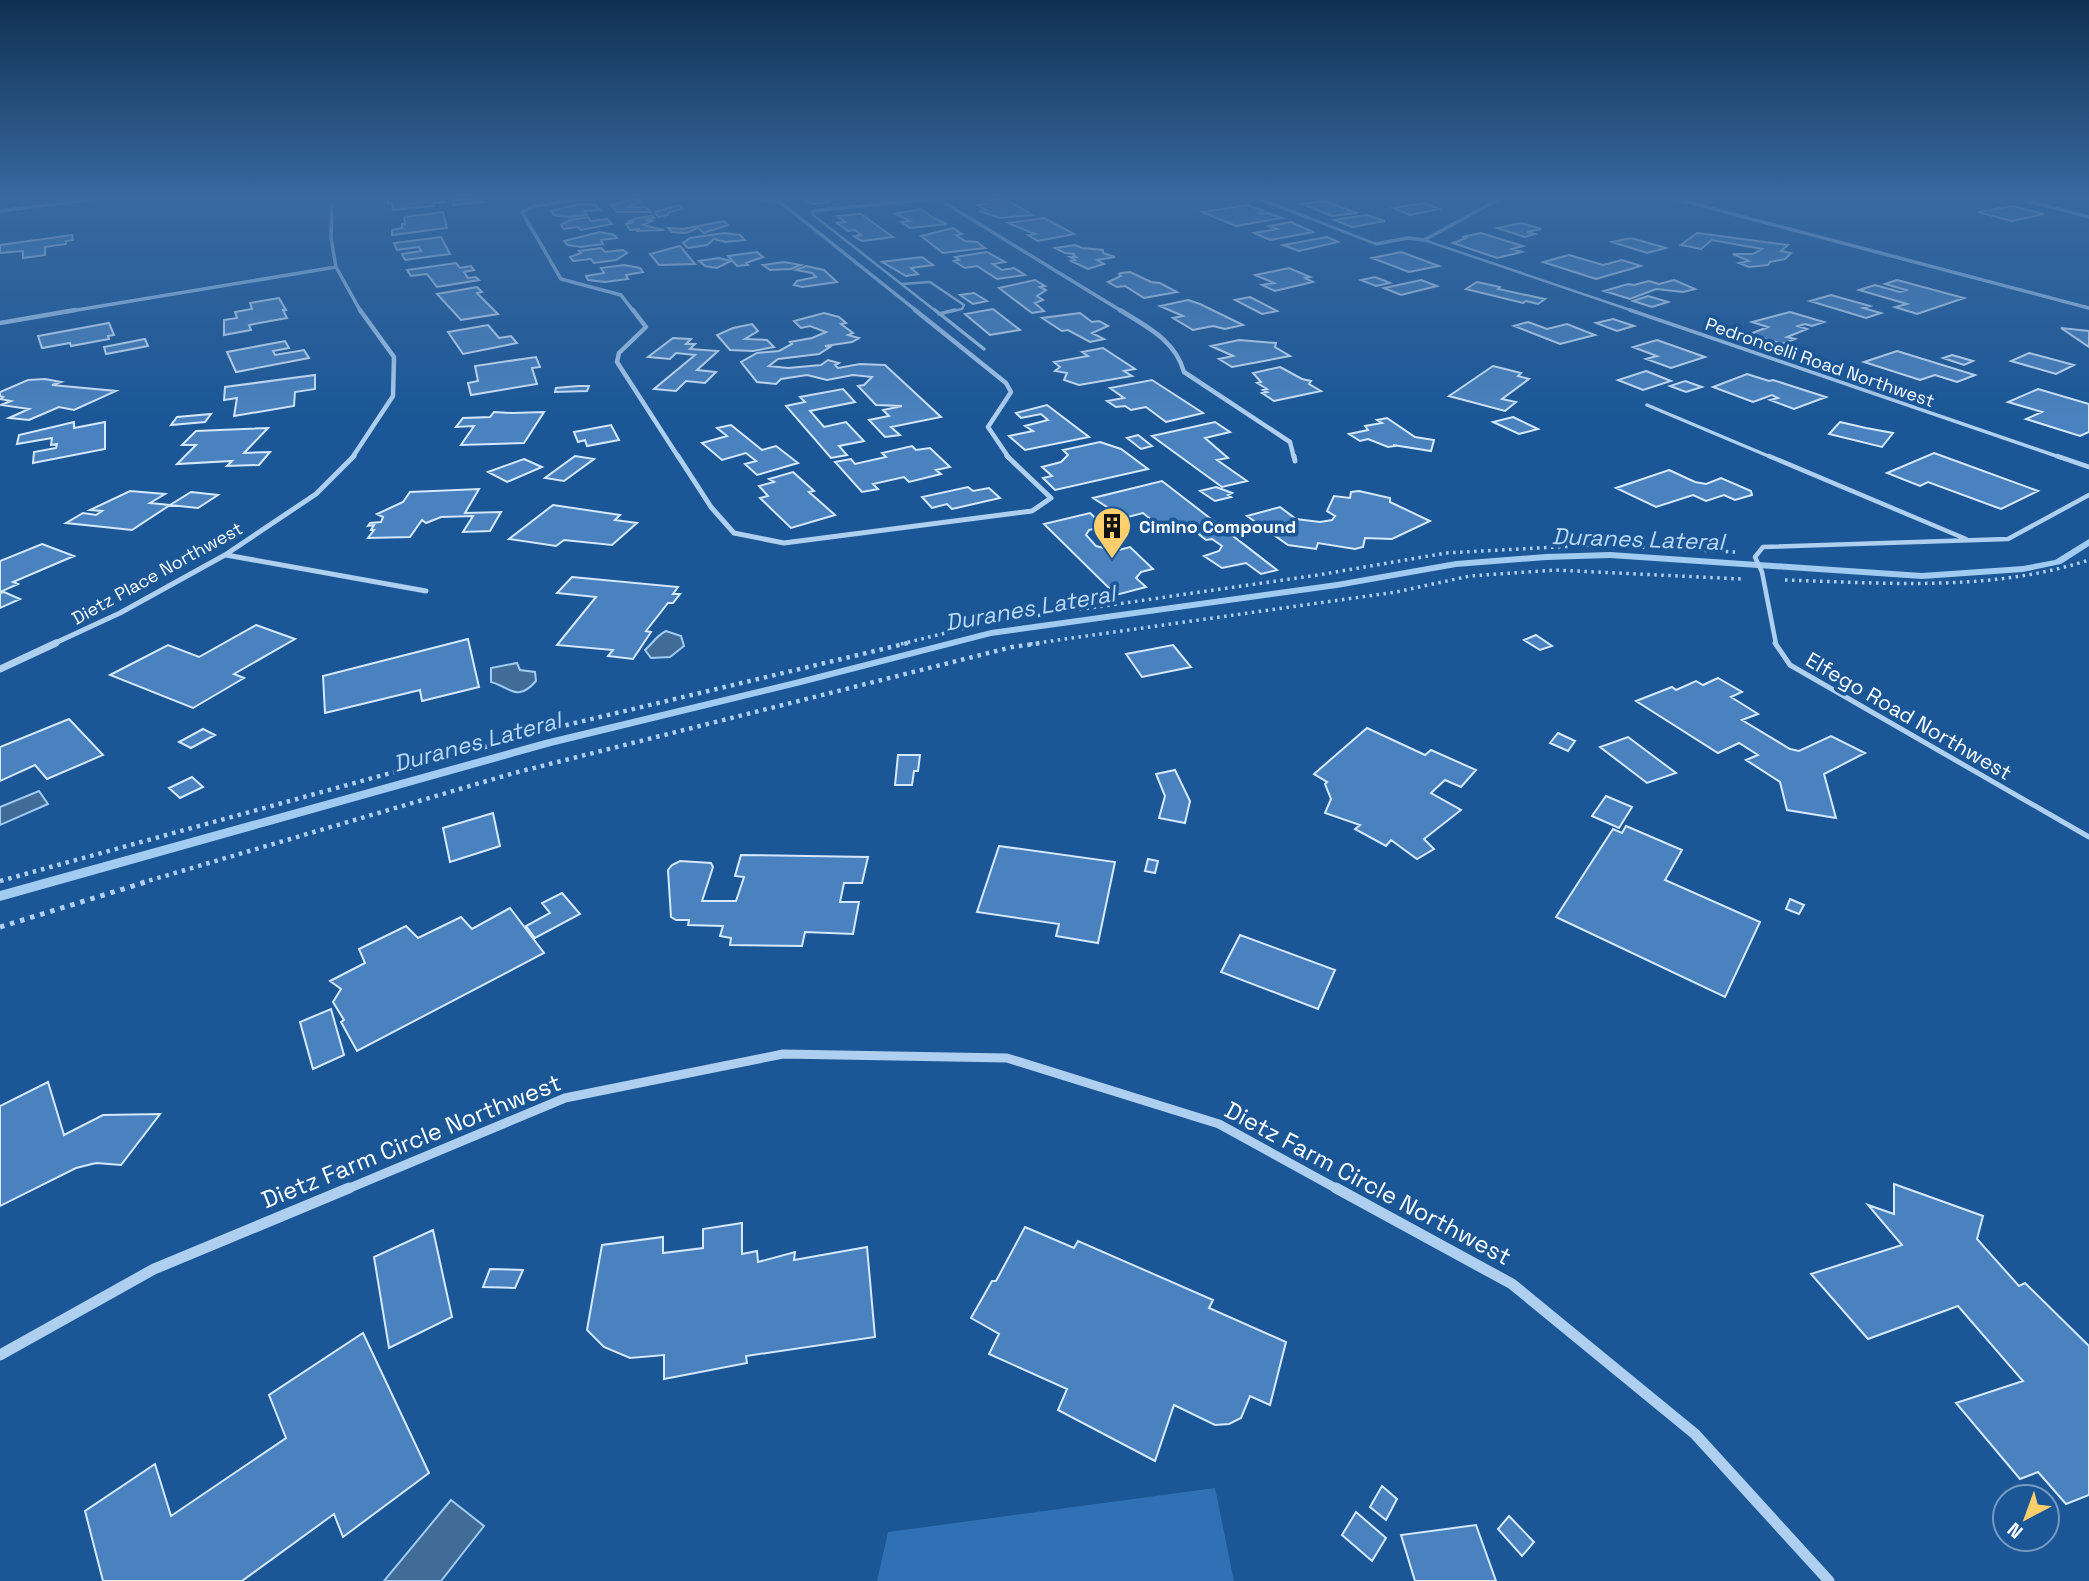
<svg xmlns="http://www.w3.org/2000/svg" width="2089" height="1581" font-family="'Space Grotesk',sans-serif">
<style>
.green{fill:#2f71b4}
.water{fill:#416c98;stroke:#a2cbf2;stroke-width:2}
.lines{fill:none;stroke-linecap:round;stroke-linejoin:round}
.stream{fill:#a2cbf2;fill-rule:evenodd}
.building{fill:#4982be;stroke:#d6e8fb;stroke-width:2}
.path-far2{stroke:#afcff0;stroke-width:3.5;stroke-dasharray:2.5 4.5;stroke-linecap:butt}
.path-far1{stroke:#afcff0;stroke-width:4.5;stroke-dasharray:3.5 5;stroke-linecap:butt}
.path{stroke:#afcff0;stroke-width:5;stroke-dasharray:4.5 6;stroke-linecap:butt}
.service-far3{stroke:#afcff0;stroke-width:2.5}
.service-far2{stroke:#afcff0;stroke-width:3.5}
.service-far1{stroke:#afcff0;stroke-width:4.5}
.service{stroke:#afcff0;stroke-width:5}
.minor-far5{stroke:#afcff0;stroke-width:3.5}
.minor-far4{stroke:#afcff0;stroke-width:4.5}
.minor-far3{stroke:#afcff0;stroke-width:5}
.minor-far2{stroke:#afcff0;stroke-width:7}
.minor-far1{stroke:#afcff0;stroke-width:9}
.minor{stroke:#afcff0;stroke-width:11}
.tertiary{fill:#afcff0;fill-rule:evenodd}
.labels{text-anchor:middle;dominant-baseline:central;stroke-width:7;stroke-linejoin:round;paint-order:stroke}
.far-street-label{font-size:18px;fill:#fff;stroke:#1b5796}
.far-poi-label{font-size:18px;font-weight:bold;fill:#fff;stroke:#1b5796;text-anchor:start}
.street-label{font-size:21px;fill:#fff;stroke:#1b5796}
.water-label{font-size:23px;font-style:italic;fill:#bbd9f6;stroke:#1b5796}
.near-street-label{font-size:24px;fill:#fff;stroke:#1b5796}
</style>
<rect width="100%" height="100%" fill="#1b5796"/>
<path class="green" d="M1215,1488L1234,1581H877L888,1532Z"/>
<path class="water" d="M666,631L681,636L684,646L670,657L651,658L645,650C653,643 656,636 666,631Z
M517,663L520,670L535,672L536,681C517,703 510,687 491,682V668Z
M39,791L48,804L0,825V807Z
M451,1500L484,1526L441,1581H384Z"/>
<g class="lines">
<path class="stream" d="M2089,539V546L2061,564L2023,572L1922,579L1610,558L1546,560L1456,567L1337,588L991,636L801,685L551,746L0,901V891L545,740L795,680L991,630L1337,582L1456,561L1546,554L1610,552L1922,573L2023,566L2055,560Z"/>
</g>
<path class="building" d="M404,198H443L444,202L434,203V206L393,210L392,203H388V199Z
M481,198L483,202L454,205L453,200Z
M637,198L641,202L627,207H646L650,212H617L611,205Z
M801,198H824L830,202L812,204Z
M1003,198L1033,215L1000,218L979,211L986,210L977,205L988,204L984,201Z
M1325,201L1357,213L1332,216L1302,204Z
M1425,203L1439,209L1410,215L1393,208Z
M579,204L596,205L600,210L584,211L587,215L569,217L554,215L552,211Z
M679,205L683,209L669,212L668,215L658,217L655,212Z
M1247,205L1264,211L1258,212L1261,214L1268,213L1282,218L1236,226L1202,212Z
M2012,206L2044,214L2012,221L1978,212Z
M921,209L935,219L947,224L910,228L901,222L910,221L895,214Z
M443,212L447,228L392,235V230L402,228V224H405L404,217Z
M861,214L893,237L862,241L854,236L861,235L855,230L848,231L837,223L845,222L837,216Z
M1367,215L1385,221L1352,227L1334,220Z
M652,216L654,218L645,220L652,221L643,225L664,230L636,231L640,229L630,230L626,224L634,222H628L636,218Z
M588,217L591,221L607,219L612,224L581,230L578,227L564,229L561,225L570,220Z
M1044,218L1074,234L1038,241L1028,235L1035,234L1008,223Z
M724,221L728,225L704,233L698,228L686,233L672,232L668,228L683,229Z
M1291,222L1313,232L1270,240L1254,233L1277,229L1269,226Z
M1521,223L1541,229L1527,232L1535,234L1525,237L1497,228Z
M953,228L962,234L956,235L965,241L977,242L985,248L943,253L921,236Z
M600,232L614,235L617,238L601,240L603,244L581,247L568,245L564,241Z
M724,233L740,235L745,240L726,242L714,239L707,245L688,248L683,243L690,238Z
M1481,233L1523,246L1512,249L1522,252L1497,258L1453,243L1466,238L1462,237Z
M1697,233L1788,245L1781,251L1791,253L1785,259L1770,262L1768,265L1749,267L1739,263L1749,261L1733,254H1753L1762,249L1712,240L1701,249L1681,245Z
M72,235L73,240L66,241V244L45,247V255L23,258V251L0,253V245Z
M441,237L450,254L405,260L402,254L421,251L419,247L397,250L394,243Z
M1327,237L1338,242L1299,251L1283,245Z
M1631,238L1666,248L1647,253L1612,242Z
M1075,245L1082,248L1103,250V253L1115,257L1097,260L1104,264L1088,269L1071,261L1075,260L1070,257H1076L1072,254H1075L1065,253L1055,248Z
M680,246L695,264L659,265L650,254Z
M601,248L605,252L623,250L627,253L616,260L594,263L591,259L573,261L570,257L581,253L579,251Z
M757,252L763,257L746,263L748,265L737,266L728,256Z
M987,252L1005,262L993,264L1002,270L1014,268L1025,275L997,279L977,266L965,268L954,261L959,260L955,257Z
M1401,252L1439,266L1409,272L1372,258Z
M1569,255L1603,265L1622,260L1641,266L1596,279L1543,262Z
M922,257L933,265L911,268L918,274L906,276L882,262Z
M719,258L731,261L717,268L705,266L699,261Z
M784,262L801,265L791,269L770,270L763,265Z
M456,263L460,268L471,266L474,270L464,272L468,278L476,277L479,280L437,287L427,274L411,276L407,270Z
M624,265L640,268L643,272L626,275L628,279L605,282L588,280L586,276L604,273L601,268Z
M806,266L824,270L837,282L802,287L794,285L797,281L816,277L812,273L796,270Z
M1289,268L1310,277L1305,278L1313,282L1275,291L1262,285L1274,283L1255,275Z
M1130,272L1151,282L1160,283L1177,292L1144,298L1125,286L1117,287L1108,282L1121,276L1119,274L1121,273Z
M1375,277L1390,283L1376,286L1361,280Z
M1035,280L1045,286L1040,287L1046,290L1037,296L1043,300L1035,303L1044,311L1032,313L999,288Z
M1421,280L1437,286L1401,295L1384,288Z
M1674,280L1695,289L1683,292L1656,289L1630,299L1604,291L1628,284L1634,285L1649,281L1659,284Z
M1897,280L1964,298L1917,314L1895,307L1907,304L1859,290L1875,285L1900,292L1906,290L1885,284Z
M1477,282L1500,287L1498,289L1545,299L1538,304L1526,301L1523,303L1466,289Z
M477,287L482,292L477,293L498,314L461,320L437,294Z
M974,293L987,301L973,304L960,295Z
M1831,295L1870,306L1863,308L1881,313L1866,318L1810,301Z
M1648,296L1668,302L1652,307L1633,301Z
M1250,297L1277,311L1262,314L1235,300Z
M279,298L286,310H283L287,318L249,325L251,330L224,335V320L237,318L235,312L252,309L250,303Z
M1188,300L1200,304L1243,325L1225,329L1213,326L1193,330L1173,318L1183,316L1160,306Z
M993,309L1020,330L990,335L965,314Z
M1790,312L1824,322L1812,326L1805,324L1798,326L1807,329L1787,337L1795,339L1782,344L1750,334L1768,327L1752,322Z
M824,313L839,317L846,323L841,324L853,333L848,335L859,338L852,342L825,346L830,347L819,354L778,359L769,366L788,368L821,365L828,360L839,363L835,365L838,368L860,364L885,365L941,417L891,427L900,435L885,437L869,420L889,416L883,410L902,406L876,405L858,386L864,385L872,377L853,375L827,380L807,375L781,379L776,384L757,382L741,362L757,353L779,351L792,344L790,342L812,338L826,332L810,326L801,328L794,321Z
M1080,313L1092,322L1099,321L1108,326L1092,333L1104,339L1090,342L1068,330L1062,331L1042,318Z
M1613,319L1634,326L1617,331L1596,323Z
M1528,322L1547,329L1567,324L1595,335L1560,344L1514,326Z
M109,323L114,335L108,336L109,339L71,346L70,343L42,348L38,336Z
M752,324L758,331L745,339L767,340L774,347L753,351L730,350L717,335L733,328Z
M488,325L499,338L511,336L517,343L463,354L448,332Z
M2061,328L2089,331V347Z
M673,338L691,339L686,344H695L690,349L718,351L697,370L716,372L705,383L686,381L676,391L654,389L695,355L676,353L670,359L648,357Z
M145,339L148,346L106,354L104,347Z
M1239,340L1276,343L1275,347L1290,356L1232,367L1219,359L1233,356L1211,346Z
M1657,340L1705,357L1671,368L1646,359L1657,356L1633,347Z
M285,341L289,348L273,351L275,355L304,350L309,358L236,372L227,352Z
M1103,348L1135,369L1124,371L1132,376L1079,385L1064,380L1067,373L1055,371L1060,367L1054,362L1088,356L1082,352Z
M1897,351L1975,375L1957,382L1935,375L1920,380L1864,362Z
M2029,353L2074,365L2056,374L2011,361Z
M1952,355L1973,361L1964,365L1943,358Z
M536,357L540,367L532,368L537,384L471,395L468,383L478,381L475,366Z
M1493,366L1521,373L1518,376L1529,379L1502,399L1516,402L1505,411L1449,396Z
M1280,367L1302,379L1311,381L1309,384L1321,391L1274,401L1262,393L1267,392L1263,390L1267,389L1257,383L1261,382L1253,373Z
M1646,371L1671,381L1643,390L1618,380Z
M1747,374L1769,381L1773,380L1826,397L1794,409L1770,400L1778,398L1772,395L1753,402L1713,387Z
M315,375V389L295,392L294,406L234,416L237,398L224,400L225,387Z
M45,379L61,382L52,385L116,391L74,410L59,407L29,420L9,418L29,409L1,405L11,401L0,399L3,397L0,396V392L28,380Z
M1152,380L1203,413L1166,422L1146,407L1131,410L1125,406L1116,407L1107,401L1124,398L1110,388Z
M1685,381L1702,387L1686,392L1670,386Z
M578,386H589L587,391L555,392L556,388Z
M843,389L855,402L810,411L824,427L846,422L864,441L839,446L847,455L831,458L786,406L805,402L800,397Z
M2038,389L2089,404V432L2080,436L2026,419L2042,412L2008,402Z
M1047,405L1089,437L1025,450L1009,436L1033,431L1025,426L1048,420L1041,414L1021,418L1016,413Z
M494,412L512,413L544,412L524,443L461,445L474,426L456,427L463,418L490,417Z
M211,414L205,422L171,425L177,417Z
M1513,417L1538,429L1519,434L1493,422Z
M1387,418L1415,437L1434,440L1431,451L1393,445L1395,446L1388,447L1368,439L1360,441L1349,434L1368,430L1365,426L1382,423L1377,420Z
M74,422V428L105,422V449L33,463L34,452L56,448L57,444L51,445L52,438L17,444L19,435Z
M1215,422L1230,432L1205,438L1228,458L1217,460L1247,481L1222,487L1152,436Z
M1840,422L1866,428L1893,433L1882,447L1829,434Z
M611,425L619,440L587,446L585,440L578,442L574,432Z
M731,425L762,450L776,446L798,463L757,475L745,464L756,461L746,453L722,460L702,443L727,436L717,428Z
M268,428L244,453L270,452L259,465L227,466L232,461L177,464L196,445H182L196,431Z
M1138,435L1152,446L1141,449L1127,438Z
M1100,442L1121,449L1148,469L1055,490L1043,478L1052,476L1042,467L1061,462L1068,455L1063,450Z
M912,446L916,450L930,448L950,467L936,470L941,474L909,482L904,477L873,484L878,489L862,492L835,462L851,459L855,464L886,457L882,453Z
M1934,453L2038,491L2001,509L1928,482L1920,486L1887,473Z
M575,456L594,459L564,481L545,478Z
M524,459L542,467L507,482L488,472Z
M1669,470L1695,482L1706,484L1721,478L1751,491L1752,495L1735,500L1724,495L1706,501L1693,495L1656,507L1616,488Z
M793,472L814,491L809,492L835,515L791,528L760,498L768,496L759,486L774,482L769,479Z
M1162,481L1277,570L1261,574L1246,563L1222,568L1204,556L1219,551L1222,546L1212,539L1206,540L1196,532L1170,535L1143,513L1124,518L1093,498Z
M968,487L973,491L989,488L1000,498L952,509L947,504L932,508L922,497Z
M1216,487L1232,493L1228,495L1231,497L1215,501L1200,491Z
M479,489L465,513L501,512L490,531L463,532L473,516L441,517L426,523L422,520L410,537L368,538L374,530H371L374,525L368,526L370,523L381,522L383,517L377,514L403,502L410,492Z
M130,491L165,494L150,503L170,505L132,530L66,523L83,513L96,515L102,511L90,510Z
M1359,491L1390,498V502L1430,521L1392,539L1365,538L1363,547L1355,549L1318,543L1316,549L1288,545L1247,516L1280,507L1296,519L1320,522L1332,520L1335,516L1327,511L1334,496L1350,498L1351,492Z
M191,492L218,495L198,508L170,505Z
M553,505L620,515L615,520L637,523L612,545L564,540L556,546L509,539Z
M1090,513L1104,526L1089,530L1086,535L1096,546L1115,551L1130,547L1153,569L1141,572L1136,578L1146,587L1116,595L1044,524Z
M42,544L74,556L13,582L18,584L0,592V561Z
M572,577L678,587L673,594H680L673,603H668L646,631L651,632L633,659L608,656L613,650L557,645L596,597L557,593Z
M4,592L20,599L0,608V593Z
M256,625L295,639L234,674L244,678L193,708L110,675L168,645L199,657Z
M1536,635L1552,646L1540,650L1524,640Z
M468,639L479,687L422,701L420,690L325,713L323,676Z
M1173,645L1191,667L1142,677L1126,654Z
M1718,678L1742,692L1731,697L1758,714L1742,720L1790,749L1799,751L1831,736L1865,753L1824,774L1836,818L1787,810L1780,782L1746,760L1758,755L1739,743L1718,753L1636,701L1672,687L1676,690L1696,681L1703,685Z
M69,719L103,755L47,779L35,765L0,781V747Z
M1367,728L1425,755L1431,750L1476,770L1461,787L1445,780L1431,793L1461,810L1424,839L1434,849L1417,859L1391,840L1386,846L1355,829L1360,825L1325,813L1331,799L1325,784L1327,782L1314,774Z
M203,729L215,735L191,748L179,742Z
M1558,733L1575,741L1568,751L1550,743Z
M1628,737L1676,773L1647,783L1600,747Z
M898,755H920L918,771H914L912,785H895Z
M1175,770L1190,801L1185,823L1159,818L1165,796L1156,774Z
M192,777L203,787L180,798L169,788Z
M1606,796L1632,807L1619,828L1592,816Z
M493,813L500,846L450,862L443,828Z
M1626,826L1682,850L1665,880L1760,922L1725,997L1556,917L1613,829L1622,833Z
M999,846L1115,862L1098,943L1056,936L1059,924L977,912Z
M741,855L868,857L862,883H844L840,902H859L853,934L805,932L802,946L730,945L731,938L720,936L723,926L688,925L689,920H676L671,917L668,870L672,865L680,861L711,863L713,867L702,901H736L744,877L735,876Z
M1148,859L1158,861L1155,873L1145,871Z
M562,893L580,914L535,938L526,926L550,913L542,903Z
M1790,899L1804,905L1799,914L1786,909Z
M510,908L544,953L357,1051L341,1022L344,1020L333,1002L341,989L330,981L365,963L359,949L406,926L418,938L461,917L472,929Z
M1240,935L1335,970L1318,1009L1221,972Z
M331,1009L344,1055L313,1069L300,1022Z
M48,1082L64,1135L103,1115L160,1114L121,1165L96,1163L76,1168L0,1206V1106Z
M1894,1184L1983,1216L1977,1239L2019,1286L2025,1283L2089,1346V1495L2066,1504L2038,1472L2020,1479L1956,1403L2023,1381L1958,1306L1868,1339L1811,1274L1902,1245L1868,1205L1894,1214Z
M742,1223V1254L757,1251L758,1262L795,1252L794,1260L867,1247L875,1337L746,1356L747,1363L664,1379V1355L630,1358L604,1347L587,1330L602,1245L663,1237V1253L703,1248V1229Z
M1025,1227L1074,1248L1078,1241L1213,1300L1209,1308L1286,1342L1270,1405L1250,1396L1241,1418L1229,1424L1215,1425L1174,1405L1155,1461L1058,1410L1067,1389L989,1354L999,1334L971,1318L992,1281H996Z
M433,1230L452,1317L389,1348L374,1257Z
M490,1269L523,1270L515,1288L483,1287Z
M363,1333L429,1473L343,1537L334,1514L242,1581H103L85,1511L155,1464L171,1516L286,1438L269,1395Z
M1382,1486L1397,1499L1386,1520L1370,1507Z
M1356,1512L1386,1538L1372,1561L1342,1535Z
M1509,1516L1534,1542L1522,1556L1498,1529Z
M1476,1525L1496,1581H1415L1401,1535Z"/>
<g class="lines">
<path class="path-far2" d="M1785,580C1888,583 1990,592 2089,560
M901,644L986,623L1318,575L1446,553L1595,545L1735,552
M1030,644L1396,592L1470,576L1555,570L1741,579"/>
<path class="path-far1" d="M0,881L550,729L908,643
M141,883L514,773L1012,647L1042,643"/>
<path class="path" d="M0,927L146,882"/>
<path class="service-far3" d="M812,211V214L937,312
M1309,218L1376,244
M1424,240L1636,312
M902,284L930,282L964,305L962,309L947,312"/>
<path class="service-far2" d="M935,310L984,349
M1630,310L2062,458
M939,314L955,310
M1647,405L1773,458"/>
<path class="service-far1" d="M1769,456L1966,539
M2057,456L2089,467
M1776,644L1762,572L1755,557L1763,547L2008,539L2089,495"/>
<path class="service" d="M1775,643L1790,665L2089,837"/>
<path class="minor-far5" d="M332,198L331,238L336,267L361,312
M593,198L534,206L522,212L561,279L621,295L634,312
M756,198L780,202L918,312
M945,198V203L1123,312
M1257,198L1309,218
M1672,198L2089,308
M2015,198L2089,217
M812,211L940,198
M1376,244L1408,238L1424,240L1501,198
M65,312L336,267"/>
<path class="minor-far4" d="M633,310L646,327L619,353L617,362L679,458
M915,310L1006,383L1011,392L988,427L1009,458
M1120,310C1147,327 1175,340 1184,372L1290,442L1294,458
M0,323L75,310
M352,458L393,396L394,357L360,310"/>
<path class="minor-far3" d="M678,456L711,507L734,533L784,543L1032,511L1051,498L1007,456
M1294,456L1295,461
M226,555L426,591
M53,644L120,613L225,555L316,494L354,456"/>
<path class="minor-far2" d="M0,669L56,643"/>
<path class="minor-far1" d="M345,1190L565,1098L783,1054L1007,1058L1219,1124L1339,1190"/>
<path class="minor" d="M1336,1188L1512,1284L1695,1434L1829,1581
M0,1355L154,1269L349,1188"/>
<path class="tertiary" d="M101,198H112L0,213V209Z"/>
</g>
<linearGradient id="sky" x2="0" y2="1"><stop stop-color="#0f3052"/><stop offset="0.47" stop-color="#3969a0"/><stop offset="1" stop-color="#3969a0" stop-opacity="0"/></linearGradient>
<rect width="2089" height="419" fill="url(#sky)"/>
<defs>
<symbol id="building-pin" viewBox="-11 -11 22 30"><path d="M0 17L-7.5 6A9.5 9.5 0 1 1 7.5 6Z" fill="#ffcf6e" stroke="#1b5796"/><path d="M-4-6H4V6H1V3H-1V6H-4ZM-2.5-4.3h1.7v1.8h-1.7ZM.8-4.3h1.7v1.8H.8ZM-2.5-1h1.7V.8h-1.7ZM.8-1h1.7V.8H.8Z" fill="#111"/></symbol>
</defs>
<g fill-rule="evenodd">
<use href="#building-pin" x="1090" y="504" width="44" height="60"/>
</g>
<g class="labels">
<g class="far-street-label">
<text transform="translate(1820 362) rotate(19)">Pedroncelli Road Northwest</text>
<text transform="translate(157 573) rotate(-29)">Dietz Place Northwest</text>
</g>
<g class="far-poi-label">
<text x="1139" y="526">Cimino Compound</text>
</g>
<g class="street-label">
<text transform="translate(1909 716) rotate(30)">Elfego Road Northwest</text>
</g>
<g class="water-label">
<text transform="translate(1638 539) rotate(2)">Duranes Lateral</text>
<text transform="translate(1030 608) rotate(-10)">Duranes Lateral</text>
<text transform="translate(477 742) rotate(-15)">Duranes Lateral</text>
</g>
<g class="near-street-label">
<text transform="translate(411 1141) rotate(-22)">Dietz Farm Circle Northwest</text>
<text transform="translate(1368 1183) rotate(28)">Dietz Farm Circle Northwest</text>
</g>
</g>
<g transform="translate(2026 1518) rotate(221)"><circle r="33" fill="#1b5796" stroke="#769ac0" stroke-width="2"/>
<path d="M0-5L12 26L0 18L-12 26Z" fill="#ffcf6e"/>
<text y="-10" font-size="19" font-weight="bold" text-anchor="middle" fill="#ffffff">N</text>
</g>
</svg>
